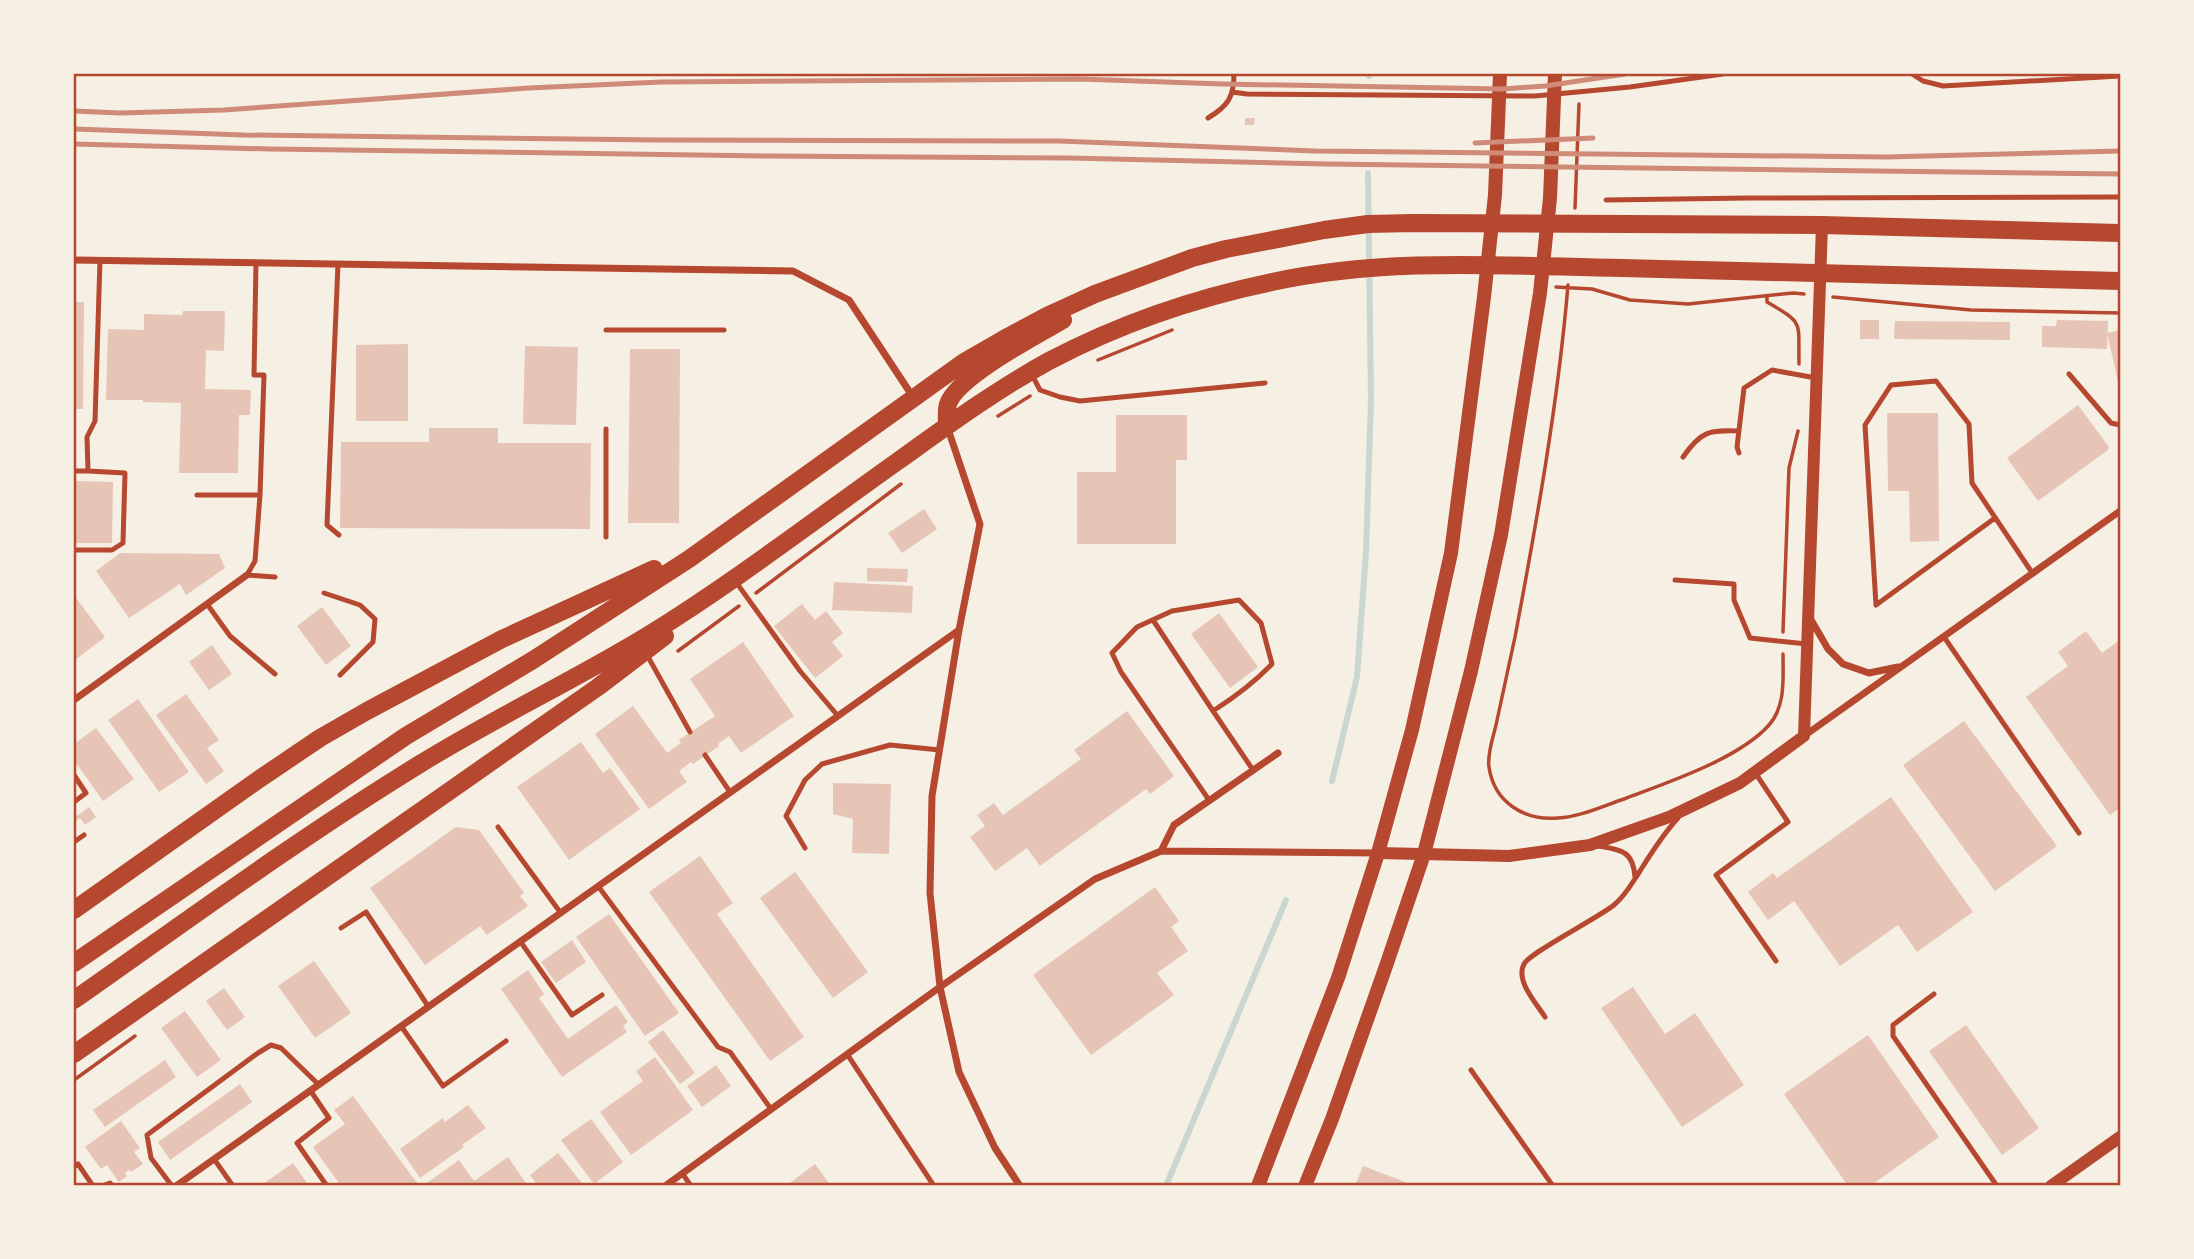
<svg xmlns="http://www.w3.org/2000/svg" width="2194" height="1259" font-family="'Public Sans',sans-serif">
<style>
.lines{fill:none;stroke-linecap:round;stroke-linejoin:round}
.stream{stroke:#c9d6d2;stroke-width:6}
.building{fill:#e6c5b7}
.path{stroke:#b5482f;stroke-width:3.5}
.service{stroke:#b5482f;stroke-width:5}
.minor{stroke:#b5482f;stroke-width:7}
.tertiary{stroke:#b5482f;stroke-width:12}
.secondary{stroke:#b5482f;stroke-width:14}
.primary{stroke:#b5482f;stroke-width:18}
.rail{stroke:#cf8b77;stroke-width:5}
.neatline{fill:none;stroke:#b5482f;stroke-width:2.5}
</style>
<rect width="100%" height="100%" fill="#f6efe4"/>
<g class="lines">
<path class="stream" d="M1369,74V76
M1332,781L1357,677L1366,552L1371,399L1368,173
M1166,1186L1286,900"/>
</g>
<path class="building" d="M1245,118H1255L1254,125H1245Z
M74,302H84L83,409H74Z
M183,311H225L224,351L206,350L205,389L251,390L250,415H239L238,473H179L181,403L143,402V400H106L108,329L144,330V314L182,315Z
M1860,320H1879V339H1860Z
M2057,320L2108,321L2107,349L2042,347V326H2056Z
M1895,321L2010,322V340L1894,339Z
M2120,330V386H2119L2107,333Z
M408,344V421H356V345Z
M525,346L578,347L576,425L523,424Z
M630,349H680L679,523H628Z
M2078,405L2109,447L2108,450L2038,501L2007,458Z
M1887,413H1938L1939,541L1910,542L1909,491H1888Z
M1116,415H1187V460H1176V544H1077V472H1116Z
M429,428H498V443H591L590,529L340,528L341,442H429Z
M74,481L113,482L112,543H74Z
M924,509L937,529L902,553L888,533Z
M120,553L219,554L225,568L186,595L180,584L129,618L96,571Z
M867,568L908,569L907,582L867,581Z
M834,582L913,586L912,613L832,610Z
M74,595L105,637L74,661Z
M802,604L815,620L826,611L843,633L832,642L843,656L815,678L774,626Z
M322,607L351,646L326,665L297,626Z
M1219,613L1258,667L1230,688L1191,634Z
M2086,631L2102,653L2120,640V808L2110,815L2026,697L2068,666L2058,652Z
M743,642L794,716L741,753L729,736L718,744L719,746L693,764L691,762L679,771L687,782L649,809L595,734L633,706L667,753L681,743L679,740L715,716L690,679Z
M212,645L232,674L209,690L189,662Z
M186,694L219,740L207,748L224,771L206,784L156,715Z
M138,699L189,772L159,792L108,720Z
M1127,711L1174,776L1150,794L1146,789L1040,866L1027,848L995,871L970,837L985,826L977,815L994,803L1003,815L1081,759L1074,750Z
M1964,721L2057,846L1995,891L1903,765Z
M96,728L134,779L103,801L74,760V744Z
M581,742L603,773L610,768L640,809L569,860L517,787Z
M833,783L891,784L889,854L852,853L853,819L833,814Z
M1891,797L1973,912L1917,952L1898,925L1840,966L1794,901L1768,920L1748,892L1773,873L1777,878Z
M89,807L96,817L85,825L80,818L74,822V811L77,816Z
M456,827L479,830L524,893L520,896L528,906L487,935L480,926L425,965L370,888Z
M700,856L733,903L717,914L804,1037L770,1061L649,892Z
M795,872L868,972L833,998L760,898Z
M1155,887L1179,921L1171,927L1188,951L1157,973L1174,995L1091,1055L1033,975Z
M609,914L679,1013L645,1036L576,937Z
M572,940L586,962L556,983L541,962Z
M314,961L351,1013L315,1038L278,986Z
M528,970L544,994L539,998L568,1039L616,1005L628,1022L623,1026L627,1032L562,1077L501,989Z
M1633,987L1665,1034L1695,1013L1744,1085L1682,1127L1601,1008Z
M224,988L245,1017L227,1030L206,1001Z
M185,1011L221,1060L197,1077L161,1028Z
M1966,1025L2039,1128L2002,1155L1929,1051Z
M663,1030L695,1073L680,1084L648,1042Z
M1868,1035L1939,1137L1870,1186H1848L1784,1094Z
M655,1057L693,1110L631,1155L600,1112L643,1081L636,1071Z
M165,1060L176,1077L105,1127L93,1110Z
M716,1065L731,1086L702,1107L687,1086Z
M240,1084L252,1102L170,1160L158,1142Z
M353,1096L417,1183L413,1186H341L313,1147L345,1124L334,1110Z
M468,1105L486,1128L462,1145L464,1147L420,1178L400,1149L443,1118L445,1122Z
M591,1119L623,1162L594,1184L561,1140Z
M121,1121L140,1148L134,1152L143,1164L131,1172L129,1170L125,1173L127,1176L119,1182L107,1165L101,1169L85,1147Z
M558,1153L584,1186H538L530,1175Z
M508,1157L528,1186H428L427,1183L459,1160L474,1181Z
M293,1163L309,1186H260Z
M815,1164L831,1186H786Z
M1363,1166L1413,1185V1186H1355Z"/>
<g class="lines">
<path class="path" d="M1575,208L1579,104
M1568,285C1558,403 1537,520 1515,637C1509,666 1502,696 1496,725C1493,738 1487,754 1489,767C1494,802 1524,821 1558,818C1580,817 1603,806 1624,799C1666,783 1739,759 1769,725C1786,706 1783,677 1783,654
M1556,287L1592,289L1630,300L1688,304L1793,293L1804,294
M1767,297V302C1805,324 1798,321 1799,364
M1833,297L1971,310L2120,313
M1098,360L1172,330
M998,416L1030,396
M756,593L901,484
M1783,632L1789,468L1798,431
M678,651L739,606
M74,1080L135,1036"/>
<path class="service" d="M1912,74L1923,81L1943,86L2120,76
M1232,92L1247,94L1535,96L1630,87L1723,74
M1208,118C1228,106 1234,97 1234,74
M1606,200L1748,198L2120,197
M338,264L327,525L339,535
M606,330H724
M2069,374L2111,423L2120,425
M1032,375L1040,390L1060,397L1080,401L1265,383
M1739,453L1737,447L1744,388L1772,370L1816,378
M1683,457C1701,431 1709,430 1739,431
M74,471H88
M197,495H260L264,375H254L256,263
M260,495L255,561L247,575L275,577
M1995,518L1876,605L1865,425L1891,385L1936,381L1969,424L1972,483L2033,574
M606,537V429
M74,550H112L123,543L125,473L88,471L87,437L95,421L100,260
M1675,580L1734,584V600L1750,638L1807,644
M736,582L800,671L838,716
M324,593L360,605L375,619L373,642L340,675
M207,604L230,636L275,674
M1153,620L1213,711
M1944,637L2079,833
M647,655L690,732
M705,755L730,792
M1756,774L1788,822L1716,875L1776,961
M74,775L86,793L74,802
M1209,800L1121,672L1112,653L1137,627L1172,611L1239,600L1261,623L1272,664C1254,683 1235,697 1213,711L1253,770
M498,827L560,912
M74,842L84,835
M1598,846C1622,850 1633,851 1635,877
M805,848L786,816L805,780L822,764L890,745L940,750
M598,886L718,1047L730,1052L771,1109
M341,928L366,912L428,1006
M520,941L572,1015L602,995
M1934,994L1893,1025V1036L1997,1186
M1545,1017C1537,1004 1515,981 1524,964C1529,953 1598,918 1614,905C1626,895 1632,883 1640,871C1652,852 1663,834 1678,818
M401,1026L443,1086L506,1041
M847,1054L934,1186
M1471,1070L1553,1186
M310,1090L329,1118L297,1143L327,1186
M214,1159L233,1186
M74,1167L78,1164L93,1186
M682,1173L691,1186
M102,1186L110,1183L112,1186
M172,1186L151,1158L147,1135L258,1053L271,1045L281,1048L318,1084"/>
<path class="minor" d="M74,260L793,271L849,300L913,397
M947,426L980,524L959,630L932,796L930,893L940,987L959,1072L995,1148L1020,1186
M1810,618L1828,649L1843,664L1869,673L1898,667
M74,700L247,575
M1804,736L2120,511
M1161,851L1174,825L1278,753
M176,1186L959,630
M665,1186L940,987L1095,879L1161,851L1377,853"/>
<path class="tertiary" d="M1378,853L1509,856L1590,845L1669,817L1740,783L1804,736L1822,225
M2051,1186L2120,1137"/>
<path class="secondary" d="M1258,1186L1338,978L1378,853L1412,730L1451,553L1484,297L1495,195L1500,74
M1305,1186L1332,1119L1386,966L1424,854L1471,671L1501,535L1540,293L1550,198L1555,74"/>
<path class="primary" d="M947,426C947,419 946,410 948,404C957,377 1037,335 1063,320
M74,910L255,782L320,738L367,711L502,639L654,569
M74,963L406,736L533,660L689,559L964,362L1004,339L1047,316L1095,294L1192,258L1226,249L1324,230L1368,224L1413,223L1822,225L2120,233
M74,1000C188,920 301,837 420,764C494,718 573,681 647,636C734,582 815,520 898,461C947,426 996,390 1049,361C1119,324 1195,298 1272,282C1387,257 1505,266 1622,268C1788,271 1954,276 2120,281
M74,1054L598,687L665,636"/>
<path class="rail" d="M74,111L120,113L224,110L529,88L661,82L1080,79L1222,84L1503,89L1545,86L1625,74
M74,129L244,135L659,140L1059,141L1315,151L1886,157L2120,151
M1475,143L1593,138
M74,144L270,149L770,156L1070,158L1326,164L2120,174"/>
</g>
<rect width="2194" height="1259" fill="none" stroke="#f6efe4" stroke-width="150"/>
<rect x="75" y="75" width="2044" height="1109" class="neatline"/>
</svg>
